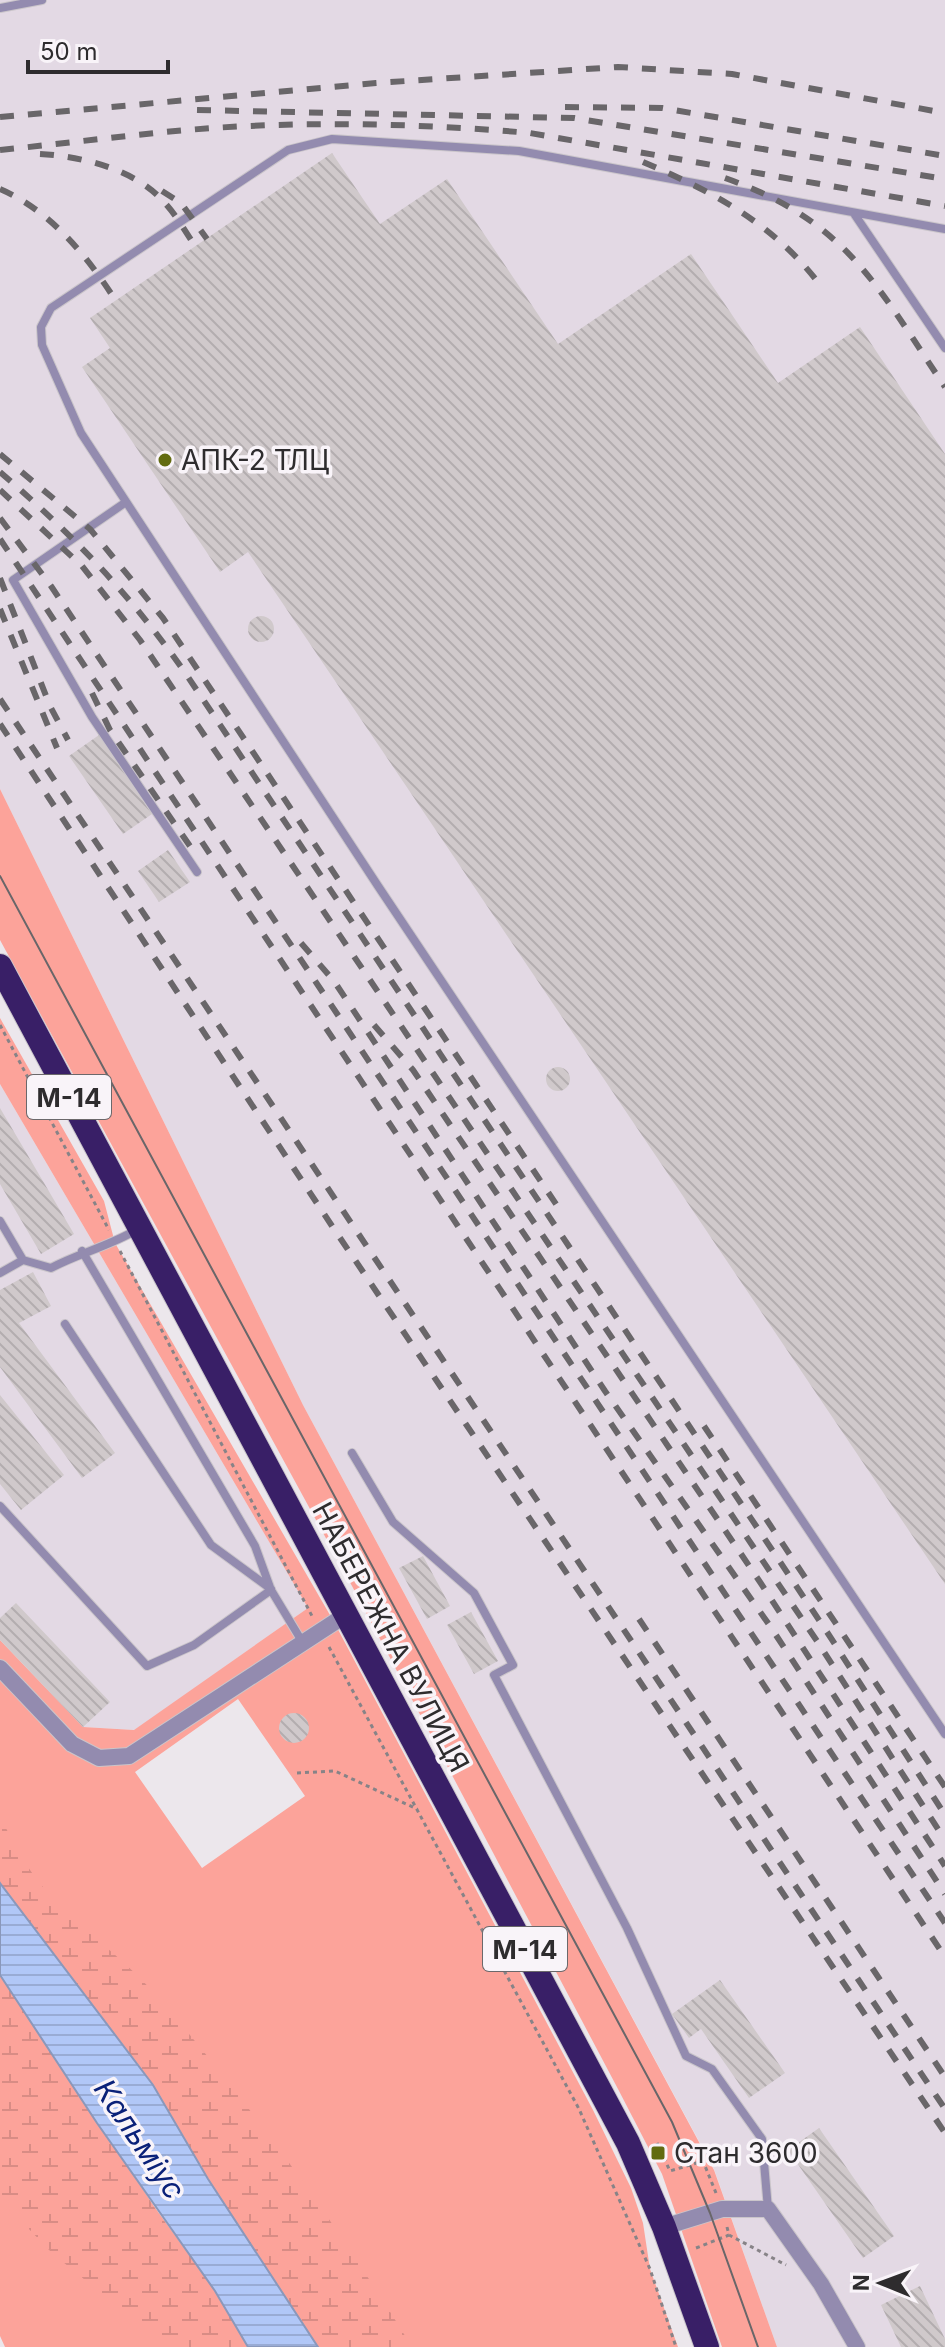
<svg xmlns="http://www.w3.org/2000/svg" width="945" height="2347" font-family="Inter,sans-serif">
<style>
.built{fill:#e3d9e4}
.green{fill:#fca39a;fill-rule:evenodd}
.wetland{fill:url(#wetland-marsh)}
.water{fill:url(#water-rules);stroke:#8a98bb;stroke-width:2}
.building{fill:url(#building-back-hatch)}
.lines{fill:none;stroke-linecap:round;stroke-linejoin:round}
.lane-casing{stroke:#cac5ca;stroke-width:10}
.street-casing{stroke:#cac5ca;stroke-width:18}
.highway-casing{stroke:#cac5ca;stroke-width:26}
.path{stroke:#878387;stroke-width:3;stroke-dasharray:4 4;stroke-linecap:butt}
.lane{stroke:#938baf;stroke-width:8}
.street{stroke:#938baf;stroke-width:16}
.highway{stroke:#391f67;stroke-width:24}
.tram{stroke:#696669;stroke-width:2}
.rail{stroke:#696669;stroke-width:6;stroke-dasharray:14 14;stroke-linecap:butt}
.poi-dot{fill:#626b10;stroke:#f9f4f9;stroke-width:3}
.labels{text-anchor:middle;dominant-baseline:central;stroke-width:7;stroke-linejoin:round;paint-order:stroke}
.shield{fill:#f9f4f9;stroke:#6b686b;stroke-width:2}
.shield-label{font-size:26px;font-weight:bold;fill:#2e2c2e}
.poi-label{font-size:28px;fill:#2e2c2e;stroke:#f9f4f9;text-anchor:start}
.street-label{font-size:28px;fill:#2e2c2e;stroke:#f9f4f9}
.water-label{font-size:30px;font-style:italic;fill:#0a2179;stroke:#f9f4f9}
</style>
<defs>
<pattern id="wetland-marsh" width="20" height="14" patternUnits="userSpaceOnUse" patternTransform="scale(2)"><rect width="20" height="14" fill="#fca39a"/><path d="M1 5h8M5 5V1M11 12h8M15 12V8" fill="none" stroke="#d88c85"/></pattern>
<pattern id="water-rules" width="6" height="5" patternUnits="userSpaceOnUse" patternTransform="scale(2)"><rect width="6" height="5" fill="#b1c7f7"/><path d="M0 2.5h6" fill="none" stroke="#99abd4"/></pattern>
<pattern id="building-back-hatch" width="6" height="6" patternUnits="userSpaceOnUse" patternTransform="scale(2)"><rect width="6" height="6" fill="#d0c9cb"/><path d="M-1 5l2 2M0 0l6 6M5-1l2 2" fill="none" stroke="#b3adaf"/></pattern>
</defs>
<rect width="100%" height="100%" fill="#ece7ec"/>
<path class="built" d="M0,0H945V2347H777L714,2169L303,1405L0,789Z
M0,1084L308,1608L135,1730L83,1727L0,1640Z"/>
<path class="green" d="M0,789L303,1405L714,2170L777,2347H722L662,2174L618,2089L352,1586L0,940Z
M0,1018L104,1201L115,1243L334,1622L593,2110L631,2188L643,2223L650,2269L678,2347H318L153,2085L0,1883V1640L83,1727L134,1730L308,1608L0,1084ZM238,1699L305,1796L202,1868L135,1772Z
M0,1975L155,2208L215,2291L248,2347H5L0,2336Z"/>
<path class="wetland" d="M0,1817C10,1835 19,1854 30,1870C63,1919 117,1950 155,1994C251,2104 335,2222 412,2347H318L208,2179L153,2085L0,1883Z
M0,1975L155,2208L215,2291L248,2347H167L52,2253L0,2199Z"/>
<path class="water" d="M0,1883L153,2085L208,2179L318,2347H248L215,2291L97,2123L0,1975Z"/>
<path class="building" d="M332,153L380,224L447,179L558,344L691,254L778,383L860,327L945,454V1584L248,552L220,572L82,367L110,348L90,318Z
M248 629a13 13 0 1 1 26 0a13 13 0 1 1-26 0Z
M99,735L152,814L123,834L69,756Z
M168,850L190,882L159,902L138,871Z
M546 1079a12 12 0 1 1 24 0a12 12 0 1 1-24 0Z
M0,1108L74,1234L41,1254L0,1184Z
M33,1272L51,1306L19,1323L115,1453L82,1478L0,1367V1290Z
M0,1395L64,1475L21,1510L0,1484Z
M423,1556L450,1606L427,1619L399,1568Z
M16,1603L110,1702L83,1727L0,1640V1618Z
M471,1612L498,1661L474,1674L447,1625Z
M279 1728a15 15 0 1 1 30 0a15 15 0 1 1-30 0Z
M720,1980L785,2073L749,2098L701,2029L689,2038L672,2014Z
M819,2128L894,2236L863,2258L788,2150Z
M920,2286L945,2339V2347H901L881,2305Z"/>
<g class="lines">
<defs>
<path id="lane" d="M0,8L42,0
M855,215L945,348
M945,229L519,151L332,139L288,150L51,308L41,327L42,345L81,433L378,886L945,1734
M126,502L13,580L92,717L197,872
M0,1221L23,1260L51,1268C79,1253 110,1246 138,1229
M82,1251L255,1546L271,1590L303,1643
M0,1273L23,1260
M65,1324L211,1545L271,1589
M352,1453L393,1522L474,1593L513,1665L494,1675L627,1928L686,2056L712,2069L762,2139L768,2209
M0,1506L147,1666L194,1645L271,1590"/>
<path id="street" d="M0,1668L72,1744L99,1758L129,1756L344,1616
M664,2227L722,2209H768L821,2284L857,2347"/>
<path id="highway" d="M0,966L628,2143L664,2227L707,2347"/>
</defs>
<use href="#lane" class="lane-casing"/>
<use href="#street" class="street-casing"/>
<use href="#highway" class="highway-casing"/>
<path class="path" d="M0,1025L109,1230
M120,1251L312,1616
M329,1647L579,2109L650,2269L676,2347
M297,1773L335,1771L417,1809
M657,2143L670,2171L703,2161L716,2193
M727,2227L729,2235L786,2265
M696,2248L729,2235"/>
<use href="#lane" class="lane"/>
<use href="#street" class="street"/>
<use href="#highway" class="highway"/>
<path class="tram" d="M0,876L672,2122L710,2213L758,2347"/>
<path class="rail" d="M565,107L662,108L945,156
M197,110L574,118L945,179
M0,117L376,83L618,67L732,74L945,113
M0,150C71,143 142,133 213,128C318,121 426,124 530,133L945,206
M40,154C80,156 134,169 162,200C175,213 185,231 195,246
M643,162C711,191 771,222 817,281
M725,178C847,221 877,286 945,387
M0,189C51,211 87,256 116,301
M162,191L181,203L207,239
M0,454L90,529L163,618L562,1213
M0,472C73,535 128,592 184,671L827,1632L945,1815
M0,490L82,566L140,640L819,1644L945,1840
M0,518L51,586L945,1923
M0,539L945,1957
M0,578L50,706L68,740
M0,609L57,748
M92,693L110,730L192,849
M0,699L945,2109
M0,724L332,1226L945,2133
M301,943L334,981L605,1391L770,1626L945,1894
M374,1025L413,1070L760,1582L945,1866
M704,1426L945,1787
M639,1619L945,2077"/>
</g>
<g class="poi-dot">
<circle cx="165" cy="460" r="8"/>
<rect x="650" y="2145" width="16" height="16" rx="4"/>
</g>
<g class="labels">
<g class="shield">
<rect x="27" y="1075" width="84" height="44" rx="6"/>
<rect x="483" y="1927" width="84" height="44" rx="6"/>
</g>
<g class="shield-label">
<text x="69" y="1097">М-14</text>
<text x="525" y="1949">М-14</text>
</g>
<g class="poi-label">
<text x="181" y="460">АПК-2 ТЛЦ</text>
<text x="674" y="2153">Стан 3600</text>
</g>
<g class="street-label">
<text transform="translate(391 1637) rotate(62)">НАБЕРЕЖНА ВУЛИЦЯ</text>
</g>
<g class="water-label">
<text transform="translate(140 2139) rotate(56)">Кальміус</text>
</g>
</g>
<g transform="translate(881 2283) rotate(271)" stroke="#f9f4f9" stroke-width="6" paint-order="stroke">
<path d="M0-6L14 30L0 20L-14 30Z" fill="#2e2c2e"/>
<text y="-12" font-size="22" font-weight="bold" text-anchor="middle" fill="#2e2c2e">N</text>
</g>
<path d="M28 60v12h140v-12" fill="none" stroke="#2e2c2e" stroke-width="4"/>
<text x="40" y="60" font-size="24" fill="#2e2c2e" stroke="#f9f4f9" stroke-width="6" paint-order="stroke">50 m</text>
</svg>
